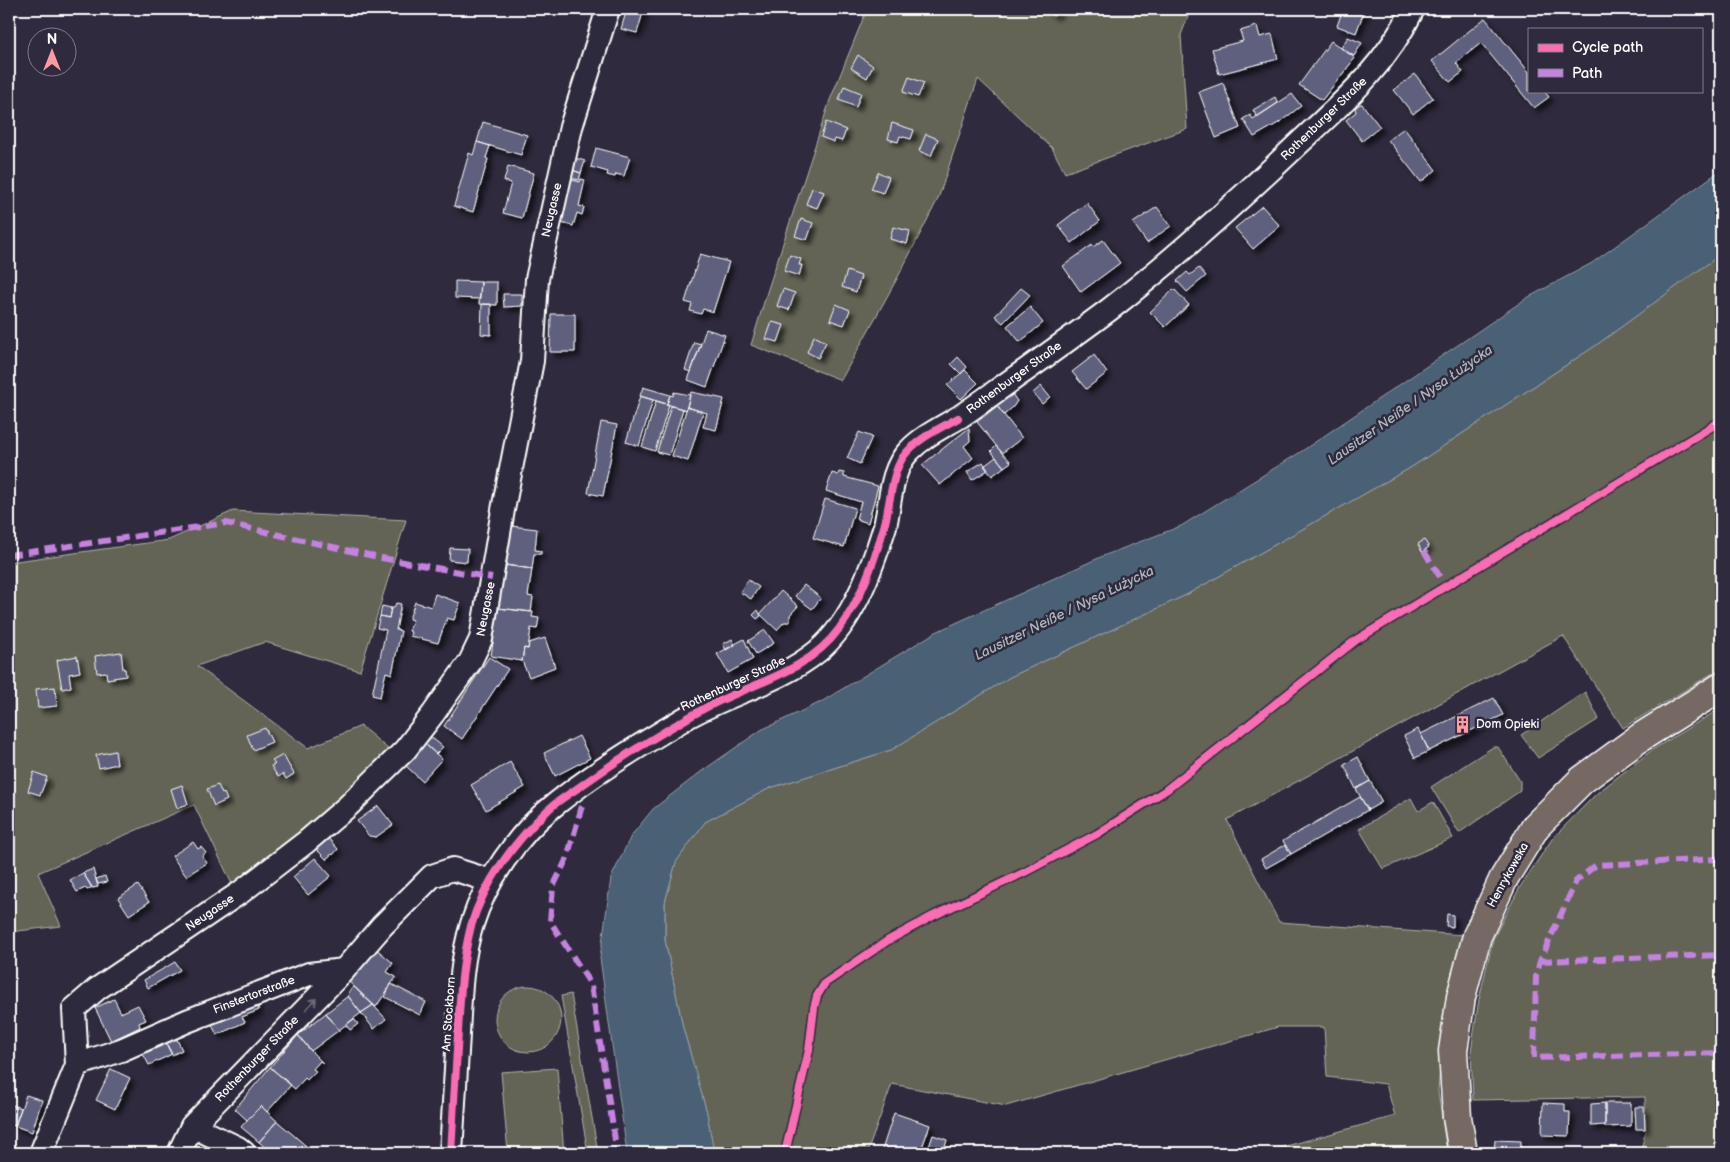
<svg xmlns="http://www.w3.org/2000/svg" width="1730" height="1162" font-family="'Balsamiq Sans',sans-serif">
<style>
.green{fill:#646456;stroke:#b2b2aa}
.water{fill:#4a6174;stroke:#92a0ac}
.building{fill:#5e607d;stroke:#fff;filter:url(#shadow)}
.lines{fill:none;stroke-linecap:round;stroke-linejoin:round}
.minor-casing{stroke:#fff;stroke-width:26}
.major-casing{stroke:#fff;stroke-width:31}
.minor{stroke:#2f2a3d;stroke-width:22}
.major{stroke:#766964;stroke-width:28}
.quiet{stroke:#c483df;stroke-width:6;stroke-dasharray:12 6;stroke-linecap:butt}
.cycleway-casing{stroke:#2f2a3d;stroke-width:11}
.cycleway{stroke:#f96db3;stroke-width:8}
.oneway{stroke:#6d6a77}
.labels{text-anchor:middle;dominant-baseline:central;stroke-width:5;stroke-linejoin:round;paint-order:stroke}
.street-label{font-size:12px;fill:#fff;stroke:#2f2a3d}
.poi-label{font-size:12px;fill:#fff;stroke:#2f2a3d;text-anchor:start}
.water-label{font-size:14px;font-style:italic;fill:#aeb8c0;stroke:#2f2a3d}
</style>
<defs>
<filter id="shadow"><feDropShadow dx="4.5" dy="4.5" stdDeviation="2.5" flood-color="#0009"/></filter>
</defs>
<rect width="100%" height="100%" fill="#2f2a3d"/>
<filter id="ink" filterUnits="userSpaceOnUse"><feTurbulence type="fractalNoise" baseFrequency=".02" numOctaves="2"/><feDisplacementMap in="SourceGraphic" scale="10" xChannelSelector="R" yChannelSelector="G"/><feConvolveMatrix kernelMatrix="1 2 1 2 8 2 1 2 1" color-interpolation-filters="sRGB"/></filter>
<g filter="url(#ink)">
<path class="green" d="M867,9H1191L1181,35L1187,129L1065,173L1052,148L978,79L938,199L899,275L841,380L751,345L768,289L830,100Z
M1721,254V668L1623,728L1563,636L1227,820L1279,922L1477,936L1440,1067L1438,1091L1447,1153H1261L1395,1116L1386,1084L1327,1077L1324,1027H1278L1006,1106L892,1084L867,1153H714L707,1113L683,1028L665,940V902L676,862L705,822L770,788L891,750L1010,677L1186,595L1410,468L1595,346Z
M233,511L406,520L360,671L265,642L197,666L308,748L361,726L389,750L324,812L232,884L194,805L38,873L61,926L9,932V562L169,540Z
M1585,692L1599,719L1538,758L1521,735Z
M1721,708V1153H1640L1646,1130L1645,1097L1473,1100L1471,1051L1479,999L1493,939L1520,887L1552,839L1596,794L1652,750Z
M1493,747H1498L1520,781V791L1459,833L1431,787Z
M1411,798L1418,811L1433,802L1453,838L1383,869L1359,829Z
M495 1019a33 33 0 1 1 66 0a33 33 0 1 1-66 0Z
M571,994L598,1153H588L561,996Z
M557,1068L564,1153H508L501,1072Z"/>
<path class="water" d="M1721,170V254L1595,346L1410,468L1186,595L1010,677L891,750L770,788L705,822L676,862L665,902V940L683,1028L707,1113L714,1153H627L600,958L611,878L631,836L653,809L702,771L761,730L821,702L936,632L1103,556L1181,526L1299,453L1527,298L1592,263Z"/>
<path class="building" d="M627,9H644L637,33L621,29Z
M1046,9H1061L1053,16Z
M1343,9H1365L1356,33L1337,26Z
M1485,18L1529,72V91H1544L1549,97L1534,108L1481,43L1456,63L1463,72L1450,82L1432,61Z
M1257,26L1260,37L1272,34L1278,59L1219,74L1212,49L1243,41L1240,31Z
M1348,37L1362,43L1354,56L1341,48Z
M1331,41L1355,58L1322,100L1299,85Z
M858,55L873,66L867,78L851,68Z
M1415,74L1433,98L1413,114L1394,90Z
M909,77L924,83L918,97L903,92Z
M1223,83L1240,128L1216,138L1199,92Z
M844,86L861,93L856,107L839,100Z
M1292,94L1301,106L1280,122L1254,137L1243,119L1250,115L1253,119Z
M1275,97L1278,103L1257,117L1253,110Z
M1360,104H1362L1380,127L1362,141L1346,120L1356,112L1355,108Z
M483,122L527,135L521,155L477,142Z
M826,122L846,130L842,141L835,139L834,142L821,137Z
M892,123L914,130L911,139L900,136L898,142L888,139Z
M1404,128L1436,170L1421,182L1388,140Z
M926,134L938,139L931,156L919,151Z
M477,142L490,146L486,158L488,159L473,212L454,206L469,153L473,155Z
M596,148L630,157L624,176L616,174L615,177L607,175L608,172L591,167Z
M572,157L585,161L581,173L569,169Z
M508,166L534,173L522,218L503,213L511,183L504,181Z
M569,169L581,173L579,180L567,177Z
M878,172L889,177L883,193L871,189Z
M565,178L580,182L581,179L585,180L579,206L584,207L582,215L577,213L573,226L553,221Z
M812,188L824,192L817,208L806,204Z
M1087,203L1100,221L1072,243L1058,225Z
M1262,206L1280,226L1253,249L1235,228Z
M1157,207L1171,226L1147,243L1133,223Z
M801,219L813,223L807,240L795,236Z
M893,227L910,231L907,244L890,239Z
M1103,240L1120,263L1081,292L1063,266L1092,245L1093,247Z
M700,254L729,262L713,312L703,309L701,314L690,311L692,304L685,302Z
M790,255L801,259L799,265H802L799,276L784,271Z
M1199,268L1206,276L1187,292L1177,281L1187,272L1190,275Z
M847,271L861,276L856,292L842,287Z
M455,281L481,282L480,299L455,298Z
M481,282H497V305L479,304Z
M1021,288L1030,295L1003,323L995,316Z
M783,289L795,293L789,310L777,306Z
M1174,289L1189,305L1165,327L1150,312Z
M503,294H522V306L504,307Z
M482,304H491V335L481,334Z
M836,304L850,310L844,325L830,320Z
M1030,307L1043,323L1020,342L1007,326Z
M551,314H575V352H550Z
M772,322L784,325L778,342L766,339Z
M706,329L725,335L707,387L688,380Z
M814,336L826,342L818,358L807,352Z
M694,342L701,344L691,372L685,370Z
M1094,355L1107,373L1086,389L1072,372Z
M958,357L967,367L961,374L951,364Z
M965,370L978,383L961,399L947,385Z
M1041,386L1050,397L1042,404L1033,393Z
M643,387L670,395L667,404L640,396Z
M674,392L690,395L686,410L667,404L670,395L673,396Z
M691,392L724,399L716,430L703,427L707,413L687,407Z
M1012,394L1017,401L1013,407L1004,415L997,406Z
M640,396L653,400L639,446L626,442Z
M656,401L669,405L655,451L642,447Z
M671,406L683,409L669,455L657,452Z
M997,406L1022,438L1002,453L977,422Z
M687,407L703,412L688,461L672,456Z
M601,422L617,425L603,496L588,493Z
M969,428L970,441L964,446L973,458L940,485L922,465Z
M859,432L872,437L860,464L847,458Z
M996,446L1011,462L1004,467L991,451Z
M996,457L1004,467L992,476L984,466Z
M983,462L988,470L972,480L967,472Z
M839,472L844,473V477L878,486L868,523L856,519L861,502L826,491L832,473L838,475Z
M825,499L855,508L844,547L813,538Z
M511,526L537,529L535,550L541,551V554H534L532,569L505,565Z
M1424,540L1429,547L1422,552L1418,544Z
M450,548L468,549L467,562L449,560Z
M505,565L532,569L528,596L533,597L531,612L498,608Z
M748,580L759,587L751,599L740,592Z
M804,585L821,598L812,609L795,596Z
M781,591L798,606L790,615V622H784L777,630L760,614Z
M435,594L460,603L454,620L447,618L438,643L410,636L411,632L409,631L413,620L409,619L415,602L431,607Z
M396,603L401,604L396,630L401,631L392,674L386,672L380,697L372,695L386,630L377,628L380,616L389,618L391,608H394Z
M382,606L391,608L389,618L380,616Z
M498,608L533,612L532,617L539,618L537,629L531,628L528,649L524,648L522,661L491,656Z
M758,610L761,616L757,619L753,615Z
M765,630L774,643L756,654L748,641Z
M545,638L555,667L529,677L522,661L524,648L528,649L529,643Z
M732,639L735,645L726,650L723,644Z
M744,639L753,659L728,673L717,654Z
M121,652L123,669H125L126,676L107,679L106,672L97,673L95,656Z
M77,656L80,672L69,674L71,687L62,689L57,660Z
M489,657L508,669L462,739L444,726Z
M55,687L57,706L38,708L36,689Z
M1494,698L1503,715L1429,751L1421,734Z
M265,728L272,742L253,750L247,735Z
M1418,729L1429,751L1415,758L1404,736Z
M579,736L590,758L555,776L544,753Z
M431,737L443,747L436,754L425,744Z
M425,744L442,759L422,781L406,766Z
M115,751L117,764L99,768L96,755Z
M283,755L294,774L286,779L283,774L278,777L271,766L275,764L272,761Z
M1358,757L1370,781L1356,789L1344,765Z
M510,762L525,787L486,810L471,785Z
M34,772L47,777L40,795L28,791Z
M1370,781L1382,802L1368,810L1356,789Z
M182,785L188,804L177,808L171,789Z
M218,785L222,794L224,793L227,800L214,806L207,789Z
M1360,797L1368,810L1291,854L1283,841Z
M378,806L393,825L376,837L369,836L357,821Z
M328,838L338,849L333,855L332,854L326,859L327,860L316,849Z
M193,842L198,849L201,847L206,853L202,856L207,863L186,876L172,856Z
M1285,845L1291,854L1266,868L1261,859Z
M315,858L331,876L308,895L293,877Z
M93,869L98,887L92,888L83,873Z
M83,873L92,887L87,890L85,888L77,892L70,880Z
M105,876L107,882L98,884L96,879Z
M138,885L149,902L129,915L118,898Z
M1447,914L1453,915V927L1446,926Z
M374,947L393,963L387,972L396,977L376,1007L349,982Z
M175,962L180,970L148,988L144,980Z
M391,984L426,1002L420,1015L385,997Z
M354,987L373,1005L361,1013L348,996L349,991Z
M348,996L361,1013L339,1030L326,1013Z
M253,997L259,1010L242,1017L245,1022L217,1035L209,1019Z
M114,999L121,1013L138,1005L146,1020L139,1023L140,1027L111,1041L95,1008Z
M373,1005L386,1019L374,1029L361,1013Z
M326,1013L339,1030L311,1051L298,1035Z
M354,1019L358,1024L350,1030L346,1025Z
M173,1031L182,1050L172,1055L164,1040Z
M298,1035L311,1051L323,1063L320,1061L313,1069L316,1071L307,1080L305,1078L295,1089L270,1067Z
M164,1039L172,1054L149,1065L141,1050Z
M270,1067L291,1085L267,1112L261,1106L247,1120L235,1109Z
M111,1069L130,1078L115,1109L96,1100Z
M26,1095L42,1100L32,1132L15,1126Z
M1543,1103L1565,1104V1112H1570L1569,1136L1542,1135Z
M1605,1103V1125L1591,1126V1104Z
M1605,1103H1631V1126L1605,1127Z
M13,1105L21,1108L15,1126L9,1124V1117Z
M261,1106L277,1121L259,1142L241,1127L247,1120Z
M1635,1107H1644L1645,1129H1636Z
M894,1113L930,1125L920,1153H881Z
M277,1121L305,1145L298,1153H271L259,1142Z
M933,1135L947,1140L943,1153H927Z
M1495,1140L1521,1141V1153H1494Z
M305,1145L314,1153H298Z
M214,1148L220,1153H209Z
M1710,1148L1716,1153H1705Z"/>
<g class="lines">
<defs>
<path id="minor" d="M77,1065L121,1050L187,1021L309,974L344,970
M192,1126L238,1148L244,1153
M41,1153L77,1065L74,1009L97,989L241,892L306,842L348,806L405,750L433,714L470,662L481,639L503,510L532,361L537,279L571,127L608,9
M179,1153L192,1126L344,970L382,926L432,876L453,869L491,881
M451,1153C453,1114 456,1074 458,1034C460,997 461,959 472,924C485,882 518,834 552,807C592,774 639,746 684,719C728,693 779,683 818,651C853,622 872,568 885,526C891,502 890,470 909,451C923,436 943,427 961,416C983,401 1004,385 1026,370C1054,350 1082,330 1110,309C1175,259 1236,203 1295,147C1342,103 1385,67 1413,9"/>
<path id="major" d="M1463,1153L1457,1117L1453,1051L1461,997L1477,936L1504,878L1536,826L1582,780L1641,737L1721,687"/>
</defs>
<use href="#minor" class="minor-casing"/>
<use href="#major" class="major-casing"/>
<use href="#minor" class="minor"/>
<use href="#major" class="major"/>
<path class="quiet" d="M1424,551L1445,585
M9,555L226,523L382,558L492,578
M582,806L567,858L553,887L550,921L591,985L617,1153
M1721,859L1596,865L1576,881L1540,961L1536,976L1534,1058L1721,1053
M1540,961L1721,955"/>
<defs>
<path id="cycleway" d="M451,1153C453,1113 456,1072 458,1032C460,996 462,961 471,926C484,882 515,841 548,810C556,802 566,796 575,790C595,776 615,762 636,749C659,735 683,720 707,707C752,683 807,673 839,629C861,600 874,561 884,527C890,506 891,475 903,457C916,439 939,429 958,418
M785,1153L809,1050L814,1008L817,996L825,983L887,941L933,916L1025,872L1097,834L1166,790L1356,640L1721,421"/>
</defs>
<use href="#cycleway" class="cycleway-casing"/>
<use href="#cycleway" class="cycleway"/>
</g>
<defs><path id="oneway-shaft" d="M-6 0H5M1.5-3L5.5 0L1.5 3" fill="none" stroke-width="1.6" stroke-linecap="round" stroke-linejoin="round" transform="scale(1.25)"/></defs>
<use class="oneway" href="#oneway-shaft" transform="translate(311 1004) rotate(-46)"/>
</g>
<defs>
<symbol id="building-bare" viewBox="-9 -9 18 18"><path d="M-4-6H4V6H1V3H-1V6H-4ZM-2.5-4.3h1.7v1.8h-1.7ZM.8-4.3h1.7v1.8H.8ZM-2.5-1h1.7V.8h-1.7ZM.8-1h1.7V.8H.8Z" fill="#ff9aa2" stroke="#2f2a3d" stroke-width="2.5" paint-order="stroke"/></symbol>
</defs>
<g fill-rule="evenodd">
<use href="#building-bare" x="1450" y="712" width="25" height="25"/>
</g>
<g class="labels">
<g class="street-label">
<text transform="translate(1324 119) rotate(-44)">Rothenburger Straße</text>
<text transform="translate(552 210) rotate(-77)">Neugasse</text>
<text transform="translate(1014 378) rotate(-36)">Rothenburger Straße</text>
<text transform="translate(486 609) rotate(-79)">Neugasse</text>
<text transform="translate(733 684) rotate(-25)">Rothenburger Straße</text>
<text transform="translate(1508 875) rotate(-61)">Henrykowska</text>
<text transform="translate(210 913) rotate(-34)">Neugasse</text>
<text transform="translate(254 995) rotate(-21)">Finstertorstraße</text>
<text transform="translate(449 1014) rotate(-86)">Am Stockborn</text>
<text transform="translate(257 1059) rotate(-46)">Rothenburger Straße</text>
</g>
<g class="poi-label">
<text x="1476" y="724">Dom Opieki</text>
</g>
<g class="water-label">
<text transform="translate(1410 405) rotate(-35)">Lausitzer Neiße / Nysa Łużycka</text>
<text transform="translate(1064 613) rotate(-26)">Lausitzer Neiße / Nysa Łużycka</text>
</g>
</g>
<rect width="1730" height="1162" fill="none" stroke="#2f2a3d" stroke-width="30"/>
<rect x="15" y="15" width="1700" height="1132" fill="none" stroke="#fff" stroke-width="2" filter="url(#ink)"/>
<rect x="1528" y="28" width="175" height="65" fill="#2f2a3d" stroke="#827f8b"/>
<rect x="1538" y="44" width="25" height="8" fill="#f96db3" stroke="#827f8b"/>
<text x="1572" y="52" font-size="15" fill="#ffffff">Cycle path</text>
<rect x="1538" y="69" width="25" height="8" fill="#c483df" stroke="#827f8b"/>
<text x="1572" y="78" font-size="15" fill="#ffffff">Path</text>
<g transform="translate(52 52)"><circle r="24" fill="#2f2a3d" stroke="#827f8b"/>
<path d="M0-4L9 19L0 12L-9 19Z" fill="#ff9aa2"/>
<text y="-8" font-size="14" font-weight="bold" text-anchor="middle" fill="#ffffff">N</text>
</g>
</svg>
